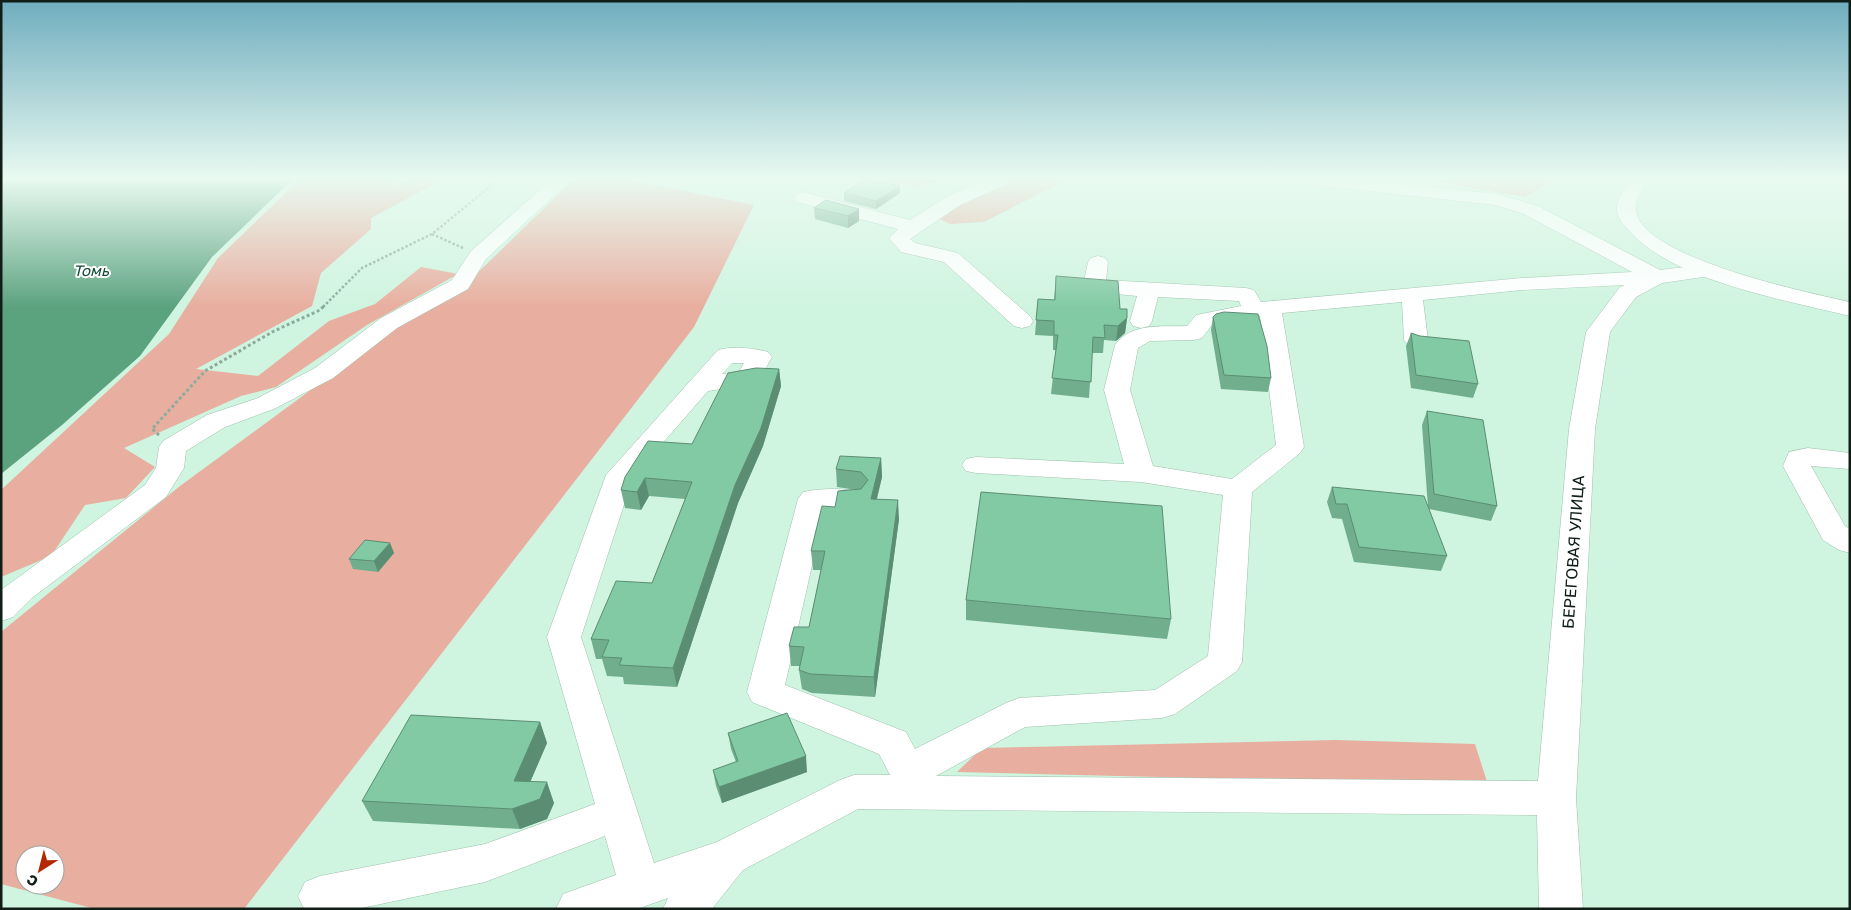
<svg xmlns="http://www.w3.org/2000/svg" width="1851" height="910" font-family="'Golos Text',sans-serif">
<style>
.green{fill:#e8ae9f;fill-rule:evenodd}
.water{fill:#5ba27f}
.lines{fill:none;stroke-linecap:round;stroke-linejoin:round}
.minor-casing{stroke:#9dc1ad;stroke-width:1}
.major-casing{stroke:#9dc1ad;stroke-width:1}
.path-far1{stroke:#8eab9b;stroke-width:2.5;stroke-dasharray:2.5 2;stroke-linecap:butt}
.path{stroke:#8eab9b;stroke-width:3;stroke-dasharray:3 2.5;stroke-linecap:butt}
.minor{fill:#fff;fill-rule:evenodd}
.major{fill:#fff;fill-rule:evenodd}
.wall{fill:#70ae8d}
.shaded-wall{fill:#5b8d73}
.building{fill:#82caa4;stroke:#5b8d73}
.labels{text-anchor:middle;dominant-baseline:central;stroke-width:4;stroke-linejoin:round;paint-order:stroke}
.far-water-label{font-size:15px;font-style:italic;fill:#0e4830;stroke:#fff}
.street-label{font-size:16px;fill:#101e17;stroke:#fff}
</style>
<rect width="100%" height="100%" fill="#cff4df"/>
<path class="green" d="M299,180H395L396,187L412,180H442L371,218V229L321,273L312,306L196,369L258,376L329,321L375,304L421,267L458,274L367,325L276,387L241,396L124,448L155,467L126,498L85,505L51,556L1,577V490L169,334L218,258Z
M573,180H629L754,205L694,327L244,909H95L1,884V632L180,486L410,317L463,287ZM25,855H55V885H25Z
M880,180H949L916,187Z
M1011,180H1066L984,222L950,224L938,218L962,202L1003,186Z
M1437,180H1554L1525,197L1438,182Z
M1335,740L1475,744L1488,785L957,772L982,748Z"/>
<path class="water" d="M1,180H292L212,257L140,356L62,425L1,474Z"/>
<g class="lines">
<defs>
<path id="minor" d="M551,180H571L486,259L468,289L397,328L333,378L276,408L225,427L186,451L184,468L166,497L33,597L13,617L1,621V590L145,485L156,468L159,447L163,441L207,415L258,398L315,368L381,318L452,280L471,251Z
M986,180H1010L1007,184L960,205L910,239L915,243L958,253L1030,316L1033,321L1030,326L1022,328L1014,326L944,262L901,252L889,238L898,229L797,202L794,198L797,194L803,192L910,220L946,197Z
M1306,180H1366L1497,194L1538,206L1660,270L1710,264L1717,266L1720,270L1717,274L1710,276L1662,283L1636,297L1610,332L1595,429L1576,798L1583,909H1539L1537,815L858,809L743,870L712,909H663L668,898L637,909H556L563,894L616,875L605,836L485,882L357,909H304L298,896L305,882L320,876L485,844L595,804L547,637L606,475L718,350C733,346 753,348 768,352L772,357L757,384L708,391L633,477L581,637L654,863L717,842L840,780L854,775H890L879,754L752,702L747,692L798,499L803,492C821,488 844,488 862,492L867,499L862,506L852,508H825L785,685L906,732L915,749L1006,703L1019,698L1155,690L1208,656L1223,495L1141,482L976,473L966,471L962,465L966,459L976,457L1124,464L1104,390L1115,345C1131,322 1163,327 1187,326L1196,315L1241,306L1239,301L1158,297L1152,321L1149,326L1141,328L1133,326L1130,321L1137,296L1086,291L1083,286L1088,262L1091,258L1098,256L1105,258L1108,262L1106,280L1246,288L1254,290L1261,302L1522,278L1632,272L1524,214L1495,205L1315,185L1309,184ZM1625,285L1620,287L1586,332L1569,429L1538,781L936,776L1025,727L1162,718L1175,714L1237,671L1242,662L1252,492L1300,453L1304,447L1282,313L1402,302L1404,340L1408,345L1416,347L1424,345L1428,340L1423,300L1522,290ZM1260,316L1276,445L1232,479L1153,466L1130,390L1138,348L1150,341L1194,340L1202,338L1212,325ZM732,363H744L739,372L722,374Z
M1808,448L1850,453V469L1811,466L1845,526L1850,529V553L1839,550L1823,540L1783,466L1789,452Z"/>
<path id="major" d="M1631,180H1649C1642,190 1632,202 1637,215C1653,260 1805,292 1850,302V316C1786,300 1667,280 1626,227C1621,222 1618,218 1617,211C1616,199 1624,189 1631,180Z"/>
</defs>
<use href="#minor" class="minor-casing"/>
<use href="#major" class="major-casing"/>
<path class="path-far1" d="M400,184L404,180
M463,248L432,234L498,180
M323,307L362,268L432,234"/>
<path class="path" d="M159,435L152,429L205,371L274,331L320,310L324,306"/>
<use href="#minor" class="minor"/>
<use href="#major" class="major"/>
</g>
<path class="wall" d="M900,186V193L876,209L844,201V193Z
M814,208L859,209V221L848,228L815,219Z
M1056,276L1120,309L1127,318L1125,333L1116,341L1104,340L1103,353H1092L1089,398L1051,394L1056,350H1053V336L1035,335L1038,299L1054,300Z
M1213,317L1271,378L1268,392L1221,389L1211,330Z
M1411,333L1478,384L1473,398L1411,388L1406,346Z
M779,369L781,386L763,446L738,503L677,687L624,684L623,677L607,676L602,659H596L591,639L652,583L685,499L649,496L641,510L625,508L621,490L692,444Z
M1427,411L1497,506L1491,521L1429,509L1447,556L1441,571L1354,562L1342,519L1332,518L1327,502L1332,487L1428,507L1422,425Z
M881,458L882,477L877,499L899,519L875,697L812,693L802,689L799,670L800,666H791L789,646L809,627L821,570H813L811,551L857,490L837,487L836,469Z
M390,543L394,553L378,572L353,569L349,559Z
M966,600L1171,619L1167,639L966,620Z
M540,722L547,743L530,782L554,803L547,819L520,829L373,821L362,801Z
M728,733L807,772L722,803L716,786L713,770L736,762L731,749Z"/>
<path class="shaded-wall" d="M900,186V193L876,209V201Z
M859,209V221L848,228V216Z
M1127,318L1125,333L1116,341L1118,326Z
M779,369L781,386L763,446L738,503L677,687L673,668L735,485Z
M881,458L882,477L872,517L871,499Z
M645,478L649,496L641,510L637,492Z
M898,500L899,519L875,697L874,677Z
M390,543L394,553L378,572L374,561Z
M540,722L547,743L522,801L514,781Z
M806,756L807,772L722,803L719,787Z
M547,782L554,803L547,819L520,829L512,809Z"/>
<path class="building" d="M864,180H875L900,186L876,201L844,193Z
M826,200L859,209L848,216L814,208Z
M1056,276L1118,281L1120,309H1127V318L1118,326L1104,325L1105,338L1093,337L1091,382L1052,378L1058,335H1054V321L1036,320L1038,299L1055,300Z
M1224,312L1258,314L1267,346L1271,378L1224,375L1213,317L1216,314Z
M1411,333L1420,336L1469,341L1478,384L1416,375Z
M756,368L779,369L761,428L735,485L673,668L619,665L622,658L602,657L609,640L591,639L616,581L652,583L692,482L645,478L637,492L621,490L625,477L648,441L692,444L728,373Z
M1427,411L1483,420L1497,506L1434,494Z
M840,456L881,458L871,499L898,500L874,677L810,674L799,670L804,647L789,646L794,627H809L825,551H811L822,506L835,507L838,491L861,489L868,480L861,472L836,469Z
M1332,487L1424,496L1447,556L1359,547L1347,504H1336Z
M981,492L1162,506L1171,619L966,600Z
M365,540L390,543L374,561L349,559Z
M787,713L806,756L719,787L713,770L738,761L728,733Z
M411,715L540,722L514,781L547,782L540,799L512,809L362,801Z"/>
<linearGradient id="sky" x2="0" y2="1"><stop stop-color="#6fadbe"/><stop offset="0.58" stop-color="#e9faf1"/><stop offset="1" stop-color="#e9faf1" stop-opacity="0"/></linearGradient>
<rect width="1851" height="308" fill="url(#sky)"/>
<g class="labels">
<g class="far-water-label">
<text x="91" y="270">Томь</text>
</g>
<g class="street-label">
<text transform="translate(1573 552) rotate(-86)">БЕРЕГОВАЯ УЛИЦА</text>
</g>
</g>
<rect width="1851" height="910" fill="none" stroke="#101e17" stroke-width="5"/>
<g transform="translate(40 870) rotate(216)"><circle r="24" fill="#ffffff" stroke="#9fa5a2"/>
<path d="M0-4L9 19L0 12L-9 19Z" fill="#b32800"/>
<text y="-8" font-size="14" font-weight="bold" text-anchor="middle" fill="#101e17">С</text>
</g>
</svg>
